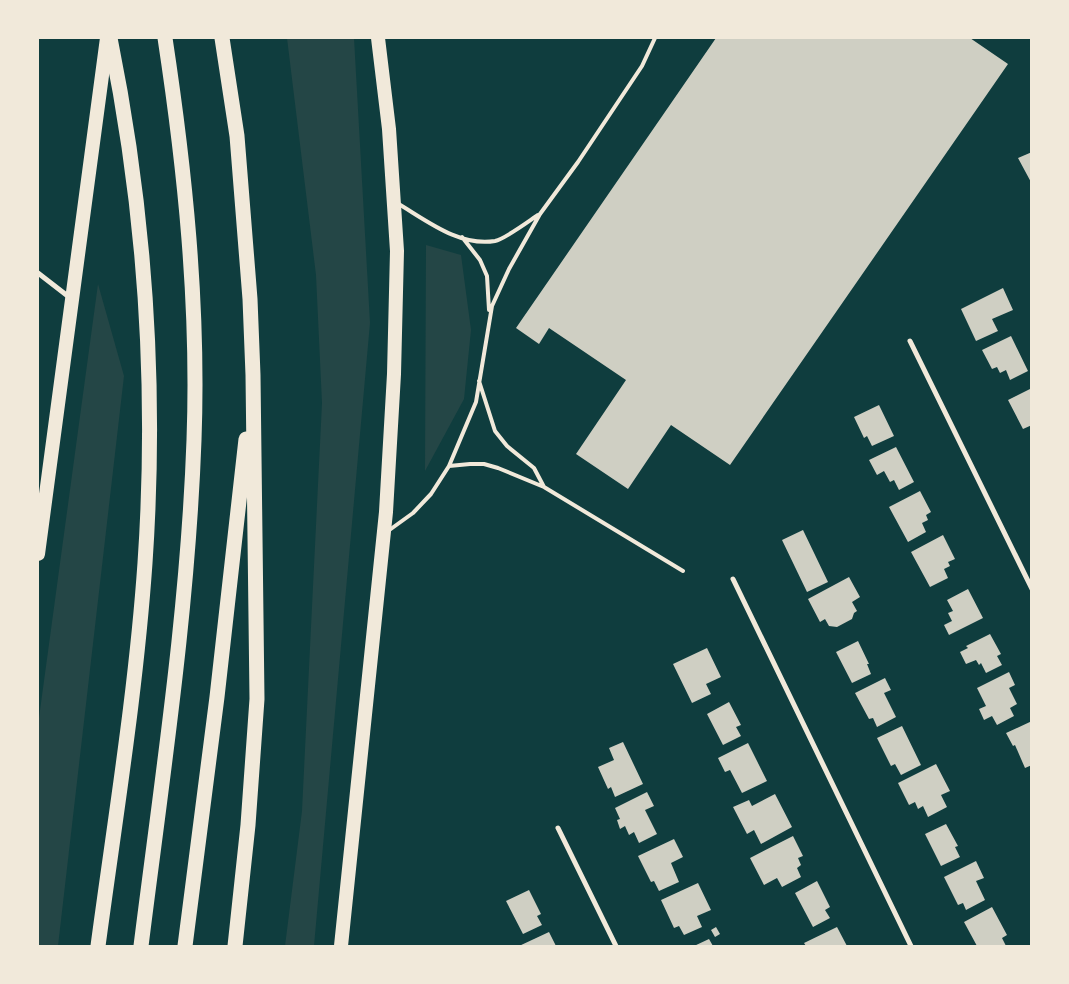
<svg xmlns="http://www.w3.org/2000/svg" width="1069" height="984" font-family="Quicksand,sans-serif">
<style>
.green{fill:#244646}
.building{fill:#cfcfc3}
.lines{fill:none;stroke-linecap:round;stroke-linejoin:round}
.service{stroke:#f1e9da;stroke-width:4}
.minor{stroke:#f1e9da;stroke-width:5}
.trunk{stroke:#f1e9da;stroke-width:14}
.motorway{stroke:#f1e9da;stroke-width:15}
</style>
<rect width="100%" height="100%" fill="#0f3d3e"/>
<path class="green" d="M287,38H354L370,323L314,946H285L302,811L322,403L316,275Z
M426,245L461,255L471,330L464,399L425,471Z
M98,284L124,376L58,946H38V725Z"/>
<path class="building" d="M716,38H970L1008,64L730,465L671,425L628,489L576,454L626,380L549,328L539,344L516,328Z
M1032,152V184L1018,158Z
M1003,288L1013,310L992,319L998,331L976,341L961,309Z
M1011,336L1028,371L1010,380L1006,370L1000,373L997,367L992,369L982,350Z
M1032,388V425L1023,429L1008,400Z
M879,405L894,436L872,446L867,436L864,438L854,417Z
M896,447L914,482L899,490L894,480L890,482L884,471L877,475L869,460Z
M920,491L931,512L926,515L928,520L922,523L926,532L908,542L889,507Z
M803,530L828,582L807,592L782,540Z
M943,535L955,559L948,562L950,566L944,569L948,578L930,587L911,552Z
M849,577L860,597L852,602L857,611L854,613L852,619L837,627L829,626L825,619L820,622L808,599Z
M968,589L983,618L949,635L944,625L952,621L948,613L953,611L947,600Z
M990,634L1001,654L997,656L1002,665L986,673L981,663L979,665L976,660L966,664L960,652L968,648L966,646Z
M858,641L869,664H867L871,674L852,683L836,652Z
M707,648L721,677L706,684L711,694L692,703L673,664Z
M1009,672L1015,685L1009,688L1017,704L1010,708L1014,716L997,725L992,716L984,720L979,709L986,706L977,688Z
M885,678L891,690L884,693L896,717L877,727L873,718L869,719L855,693Z
M729,702L741,725L736,727L741,736L723,745L707,714Z
M1032,721V765L1025,768L1015,745L1013,746L1006,733Z
M902,726L921,765L901,775L895,764L891,766L877,738Z
M623,742L643,784L615,797L611,787L608,789L598,767L614,760L609,748Z
M748,743L767,781L742,793L730,770L725,772L718,758Z
M936,764L950,791L941,795L947,807L928,817L923,806L918,809L915,802L909,805L898,783Z
M647,792L654,806L645,810L657,834L639,843L634,832L629,835L625,826L620,829L617,820L620,819L615,808Z
M775,794L792,827L761,844L754,830L747,834L733,807L749,800L752,806Z
M946,824L958,846L955,847L960,857L941,866L925,834Z
M793,836L803,856L798,858L801,865L797,868L801,877L782,887L777,878L764,885L750,858Z
M674,839L683,857L671,863L679,882L659,891L654,881L651,882L638,856Z
M976,861L984,878L976,881L985,900L966,910L963,903L958,905L944,877Z
M817,881L830,907L825,910L830,918L813,927L795,893Z
M698,883L711,910L697,916L702,927L684,935L679,926L674,928L661,900Z
M529,890L541,914L537,916L542,925L523,934L506,901Z
M992,907L1007,935L1002,938L1006,946H977L964,922Z
M716,927L720,934L715,937L711,930Z
M837,927L847,946H806L804,943Z
M549,932L556,946H519Z
M709,939L713,946H694Z"/>
<g class="lines">
<path class="service" d="M397,203C426,220 459,247 495,241C505,239 529,221 538,215
M462,237L480,260L487,276L489,310
M479,381L495,431L507,446L534,468L544,487
M449,466L470,464H484L498,468L544,487L683,571
M388,531L413,513L431,494L449,466L476,402L492,306L509,269L540,214L578,162L642,66L655,38"/>
<path class="minor" d="M38,273L69,297
M910,341L1032,589
M733,579L911,946
M558,828L616,946"/>
<path class="trunk" d="M38,554L107,38
M341,946L386,512L394,374L397,251L389,129L378,38"/>
<path class="motorway" d="M222,38L237,136L250,299L253,375L257,699L248,825L235,946
M98,946C115,819 136,692 145,563C157,387 145,210 110,38
M141,946C162,778 188,610 194,440C199,305 185,170 165,38
M185,946L217,697L246,439"/>
</g>
<rect width="1069" height="984" fill="none" stroke="#f1e9da" stroke-width="78"/>
</svg>
